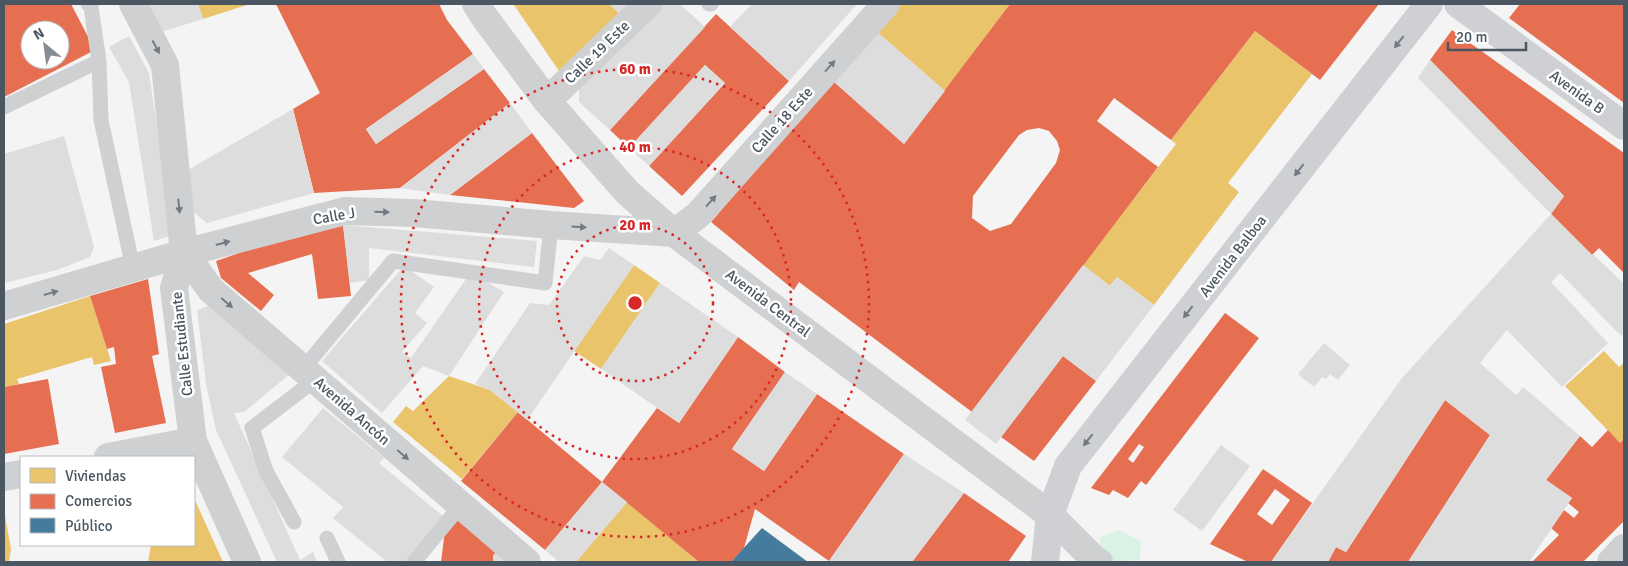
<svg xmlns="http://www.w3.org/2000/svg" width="1628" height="566" font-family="Signika,sans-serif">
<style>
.green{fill:#d9f2e3}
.homes{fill:#e9c46a}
.shops{fill:#e76f51;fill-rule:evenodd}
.public{fill:#457b9d}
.building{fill:#ddddde}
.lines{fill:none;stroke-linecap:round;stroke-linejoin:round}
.lane{stroke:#ced0d2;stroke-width:15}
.street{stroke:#ced0d2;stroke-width:28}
.secondary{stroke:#ced0d4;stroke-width:28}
.oneway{fill:#727b84}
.oneway2{fill:#727b83}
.ring{fill:none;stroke:#d62828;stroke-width:2.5;stroke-dasharray:2.5 5}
.labels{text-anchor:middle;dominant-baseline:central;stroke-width:5;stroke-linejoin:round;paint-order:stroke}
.street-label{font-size:15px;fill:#4a5661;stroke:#fff}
.centre{fill:#d62828;stroke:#fff;stroke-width:2.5}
.ring-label{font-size:15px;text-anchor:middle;font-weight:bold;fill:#d62828;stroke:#fff;stroke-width:5;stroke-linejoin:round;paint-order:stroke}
</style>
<rect width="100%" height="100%" fill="#f4f4f4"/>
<path class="green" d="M1119,530L1141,541L1140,560L1115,562L1101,556L1100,537Z"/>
<path class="homes" d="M198,4H250L203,19Z
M516,4H609L619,13L559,71L514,5Z
M900,4H1010L945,91L876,31Z
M1255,31L1312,74L1228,183L1239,192L1154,305L1117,277L1110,286L1083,265L1176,144L1171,140Z
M634,265L660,283L601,369L574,351Z
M90,296L111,361L94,365L92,357L17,379L19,384L4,387V324Z
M1604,351L1619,367L1624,363V439L1620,443L1565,386Z
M449,376L490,390L518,412L462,479L393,422L406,406L413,411Z
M194,498L223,562H148L151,545H194Z
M627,502L699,562H576Z
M4,510L11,549L9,562H4Z"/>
<path class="shops" d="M4,4H71L95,50L4,97ZM30,30H60V60H30Z
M276,4H439L447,20L473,54L366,129L376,144L484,69L510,103L400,188L314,193L293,109L320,93Z
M1010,4H1379L1320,80L1255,31L1171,140L1114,98L1097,121L1158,167L972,412L799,282L794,290L711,222L833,81L904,144ZM1039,128L1049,131L1057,141L1060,150L1056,163L1011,224L990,231L972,218L973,196L1019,135L1027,130Z
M1520,4H1624V103L1509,18Z
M716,14L789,81L682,196L649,166L725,83L705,65L629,148L610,130Z
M1452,30L1624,153V273L1599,248L1592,255L1551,214L1564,196L1430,60Z
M532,133L584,201L574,208L450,195Z
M343,225L351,296L318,299L312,254L248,273L274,295L261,311L221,278L216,261L309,229Z
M148,279L159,354L152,356L166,423L115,433L101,367L116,364L114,347L107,349L90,296Z
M1225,313L1259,338L1146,485L1141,481L1128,498L1113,490L1109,495L1091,488ZM1139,444L1144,447L1133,463L1128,459Z
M738,337L785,372L732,449L764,471L817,394L904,454L829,561L755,509L744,548L731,562H699L602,482L657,408L679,423Z
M1063,356L1096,381L1034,461L1001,437Z
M48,379L59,444L4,454V387Z
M1445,400L1490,435L1408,562H1328L1336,547L1346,552Z
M518,412L602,482L545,550L461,481Z
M1608,430L1620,443L1624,439V521L1583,562H1532L1559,535L1551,528L1564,510L1574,518L1579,512L1568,503L1572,498L1546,480L1580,436L1592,447Z
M1263,469L1312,503L1271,562H1248L1210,544ZM1275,489L1290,500L1272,525L1257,514Z
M964,493L1026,536L1008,562H912Z
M457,518L497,551L493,556V562H441L445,530Z"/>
<path class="public" d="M762,528L808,562H731Z"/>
<path class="building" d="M149,4H198L203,19L161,32Z
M609,4H628L619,13Z
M656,4H680L705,27L610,130L579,102V85Z
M752,4H857L789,81L730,27Z
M876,31L945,91L904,144L833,81Z
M129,36L149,73L173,235L154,241L129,82L109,47Z
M473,54L484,69L376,144L366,129Z
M1430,60L1564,196L1551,214L1418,78Z
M705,65L725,83L649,166L629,148Z
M510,103L532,133L450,195L400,188Z
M293,109L314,193L207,223L193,212L188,170Z
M64,136L94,247L90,257L57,270L4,283V154Z
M1551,214L1592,255L1593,254L1624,284V333L1621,336L1560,273L1551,282L1608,343L1562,387L1507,330L1480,363L1516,395L1523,387L1580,436L1546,480L1572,498L1529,562H1504L1503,561L1502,562H1408L1490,435L1445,400L1346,552L1336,547L1328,562H1271L1402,378Z
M343,225L537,241L534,267L369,248V280L350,283Z
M609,248L634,265L527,420L490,390L475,384L530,303L549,305L584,256L600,260Z
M1083,265L1110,286L1117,277L1154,305L1096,381L1063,356L996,444L965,420Z
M404,266L434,287L415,313L427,323L402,352L411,358L471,272L504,292L449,376L423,366L382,413L322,361Z
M660,283L738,337L679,423L601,369Z
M211,305L290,374L244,412L234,413L300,560L313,552L317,562H277L216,430L206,384L197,310Z
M1324,343L1350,365L1338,380L1330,374L1326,379L1322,377L1314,387L1298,374Z
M785,372L817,394L764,471L732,449Z
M323,408L384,458L379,463L444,517L406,562H387L333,518L343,507L282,457Z
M1221,445L1250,466L1202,531L1173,510Z
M904,454L964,493L912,562H830L829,561Z
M602,482L627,502L576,562H559L545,550Z
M497,551L510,562H493V556Z"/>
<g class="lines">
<path class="lane" d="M88,4L91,7L99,61L101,120L133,268
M709,4H711
M4,107L99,61
M303,369L393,261L545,283L551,225
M294,522L266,471L252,428L315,380
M327,538L338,562
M414,562L461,505"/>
<path class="street" d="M133,4L165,65L184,253L174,288L193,441L247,562
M476,4L485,18L547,101L628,193L674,233L1050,515L1095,560L1099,562
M547,101L648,4
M674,233L698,215L886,4
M184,253L211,290L527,562
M4,306L184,253L345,211L414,213L551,225L674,233
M108,457L193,441
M4,477L21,474
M1611,562L1624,548"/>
<path class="secondary" d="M1458,4L1624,126
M1045,562L1050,515L1068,466L1429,4"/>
</g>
<defs><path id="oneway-solid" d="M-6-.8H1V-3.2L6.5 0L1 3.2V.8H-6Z" transform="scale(1.25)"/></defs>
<g class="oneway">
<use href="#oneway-solid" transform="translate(1399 42) rotate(128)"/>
<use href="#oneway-solid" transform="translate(1299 170) rotate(128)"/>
<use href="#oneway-solid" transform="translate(1188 312) rotate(128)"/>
<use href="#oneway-solid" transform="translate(1088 440) rotate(128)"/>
</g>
<g class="oneway2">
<use href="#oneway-solid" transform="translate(156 47) rotate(62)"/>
<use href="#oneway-solid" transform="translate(830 66) rotate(-48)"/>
<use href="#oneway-solid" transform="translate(711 201) rotate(-48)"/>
<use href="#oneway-solid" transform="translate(179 206) rotate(84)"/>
<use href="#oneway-solid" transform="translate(382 212) rotate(1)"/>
<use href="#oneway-solid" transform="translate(579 227) rotate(4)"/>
<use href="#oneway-solid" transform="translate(223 243) rotate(-15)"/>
<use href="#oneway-solid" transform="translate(51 293) rotate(-16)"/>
<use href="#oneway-solid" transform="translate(227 303) rotate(41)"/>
<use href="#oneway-solid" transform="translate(403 455) rotate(41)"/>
</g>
<g class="ring">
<circle cx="635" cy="303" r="78"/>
<circle cx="635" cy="303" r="156"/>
<circle cx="635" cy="303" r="234"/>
</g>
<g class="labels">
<g class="street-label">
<text transform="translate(597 52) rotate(-44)">Calle 19 Este</text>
<text transform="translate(1577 92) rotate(36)">Avenida B</text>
<text transform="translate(782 120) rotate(-48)">Calle 18 Este</text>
<text transform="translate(334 216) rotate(-10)">Calle J</text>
<text transform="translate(1233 256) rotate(-52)">Avenida Balboa</text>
<text transform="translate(768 303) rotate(37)">Avenida Central</text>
<text transform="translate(182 344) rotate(-96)">Calle Estudiante</text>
<text transform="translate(352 411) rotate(41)">Avenida Ancón</text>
</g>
</g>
<circle cx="635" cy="303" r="8" class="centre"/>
<g class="ring-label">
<text x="635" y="74">60 m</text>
<text x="635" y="152">40 m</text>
<text x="635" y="230">20 m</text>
</g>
<rect width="1628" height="566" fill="none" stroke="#4a5661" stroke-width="10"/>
<rect x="20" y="456" width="175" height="90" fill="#ffffff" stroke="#b7bbc0"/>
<rect x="30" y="468" width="25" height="15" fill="#e9c46a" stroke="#b7bbc0"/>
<text x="65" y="481" font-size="15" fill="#4a5661">Viviendas</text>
<rect x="30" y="494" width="25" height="15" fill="#e76f51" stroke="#b7bbc0"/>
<text x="65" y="506" font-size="15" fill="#4a5661">Comercios</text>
<rect x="30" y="518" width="25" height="15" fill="#457b9d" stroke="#b7bbc0"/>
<text x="65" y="531" font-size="15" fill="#4a5661">Público</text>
<g transform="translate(45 45) rotate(331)"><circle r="24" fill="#ffffff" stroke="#b7bbc0"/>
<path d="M0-4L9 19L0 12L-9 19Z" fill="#868d94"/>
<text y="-8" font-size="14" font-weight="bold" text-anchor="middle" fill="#4a5661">N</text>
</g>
<path d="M1448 42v8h78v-8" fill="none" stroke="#4a5661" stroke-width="2.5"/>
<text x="1456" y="42" font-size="15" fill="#4a5661" stroke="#ffffff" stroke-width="4" paint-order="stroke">20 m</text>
</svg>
